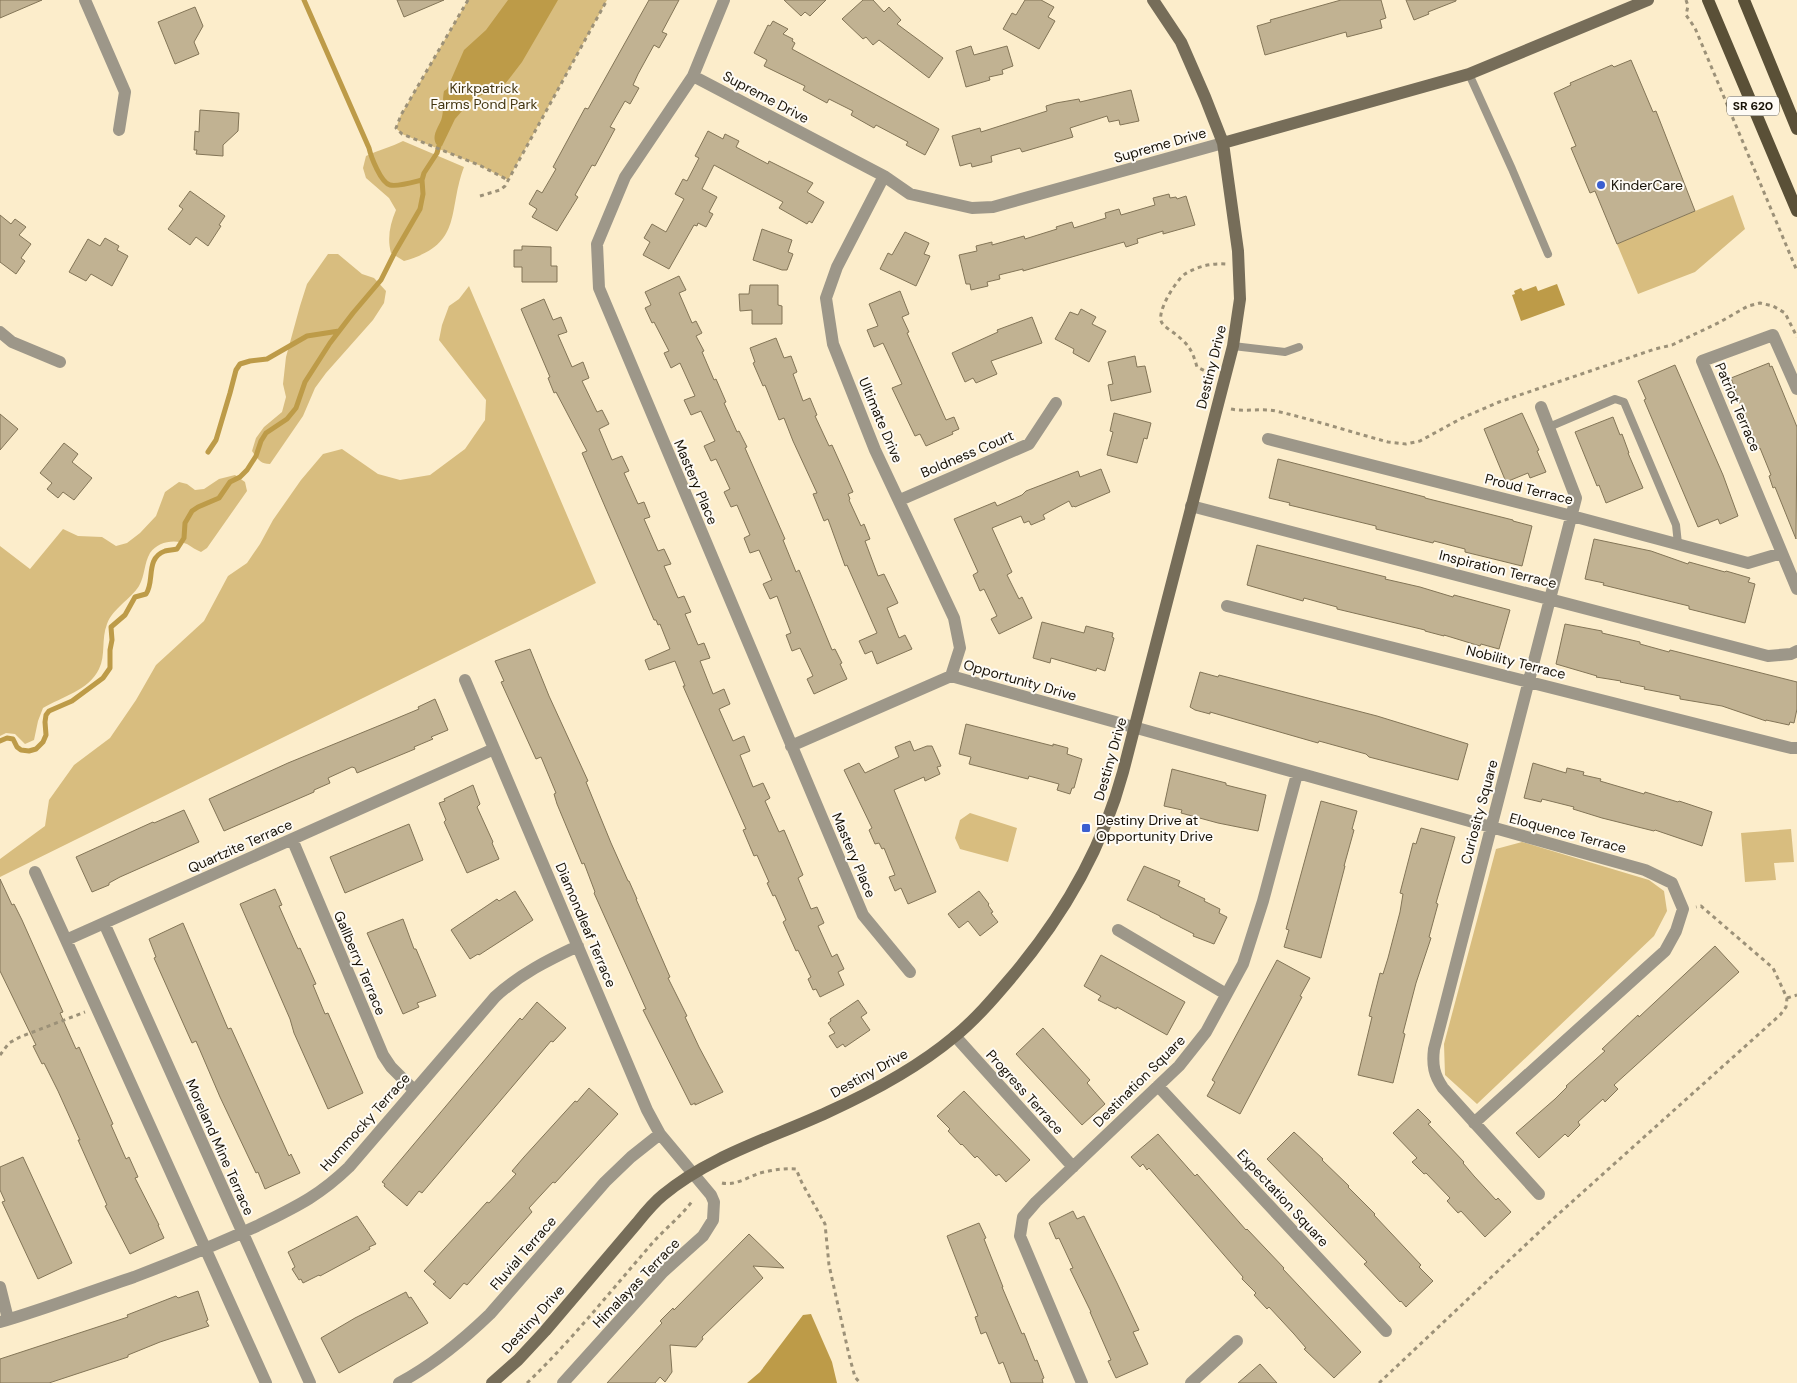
<svg xmlns="http://www.w3.org/2000/svg" width="1797" height="1383" font-family="'DM Sans',sans-serif">
<style>
.green{fill:#d8bd7f}
.water{fill:#bd9b48}
.lines{fill:none;stroke-linecap:round;stroke-linejoin:round}
.stream{stroke:#bd9b48;stroke-width:5}
.building{fill:#c1b292;stroke:#837557}
.path{stroke:#9c9178;stroke-width:3;stroke-dasharray:4 4;stroke-linecap:butt}
.lane{stroke:#9d9789;stroke-width:8}
.street{stroke:#9d9789;stroke-width:12}
.secondary{stroke:#766d59;stroke-width:12}
.primary{stroke:#5a5037;stroke-width:12}
.poi-dot{fill:#3b5fd0;stroke:#fefbf5;stroke-width:2}
.labels{text-anchor:middle;dominant-baseline:central;stroke-width:4;stroke-linejoin:round;paint-order:stroke}
.shield{fill:#fefbf5;stroke:#5d584e;stroke-width:1}
.shield-label{font-size:12px;font-weight:bold;fill:#181207}
.park-label{font-size:14px;fill:#443612;stroke:#fefbf5}
.street-label{font-size:14px;fill:#181207;stroke:#fefbf5}
.poi-label{font-size:14px;fill:#181207;stroke:#fefbf5;text-anchor:start}
</style>
<rect width="100%" height="100%" fill="#fcedcb"/>
<path class="green" d="M468,0H607L508,180L481,166L402,134L396,128L401,115Z
M403,141L464,167C447,212 464,244 404,261L391,253C387,238 390,224 396,210L389,198L366,178L363,168L366,156C378,150 392,147 403,141Z
M1733,195L1745,229L1695,272L1638,294L1617,244Z
M328,254H338L362,274L374,278L386,291L384,303L373,320L326,373L315,388L303,416L270,464C260,464 258,459 252,451L256,438L264,427L282,412L286,397L283,384L286,357L300,306L307,284Z
M469,286L596,583L0,877V859L45,826L49,800L74,765L110,738L136,700L156,665L204,621L228,576L247,563L260,544L273,520L301,480L323,454L342,449L378,474L400,480L430,475L465,449L485,420L486,400L439,340L442,325L449,306L459,299Z
M235,475L245,482L247,491L207,548L201,552C196,550 192,547 187,544C175,539 158,541 150,553C144,563 145,576 139,586C130,600 113,608 107,624C101,639 106,655 99,669C89,690 62,697 43,708L38,721L34,740L25,744L15,734L6,733L0,736V546L30,569L63,529L78,536L102,537L116,546L127,543L140,533L156,516L165,492L179,482L187,484L195,490L204,489L219,479Z
M970,813L1017,828L1008,862L960,849L955,838L960,820Z
M1791,829L1794,862L1774,863L1776,880L1745,882L1741,833Z
M1522,842L1649,880L1664,891L1667,911L1654,936L1477,1104L1445,1075L1444,1044L1496,849Z"/>
<path class="water" d="M508,0H558L522,62L509,79L504,85L473,99L469,103L455,119L442,146L436,144C431,134 440,126 442,117C444,108 442,100 444,91L447,89L464,50L486,30Z
M1557,284L1565,305L1521,321L1512,295L1515,294L1514,291L1521,288L1523,291L1536,286L1538,291Z
M811,1314L832,1362L837,1383H747L760,1372L803,1315Z"/>
<g class="lines">
<path class="stream" d="M304,0L369,148C371,157 381,183 390,185C397,187 414,182 422,180
M208,452L216,440L230,393L236,370L240,364L250,361L267,359L307,336L339,331
M0,741L7,738L13,739L17,747L21,750L29,751L36,749L43,742L46,735L45,722L46,715L49,711L72,701L103,678L110,668V650L112,640L111,627L125,615L135,597L146,594C155,582 145,558 165,551C169,550 173,550 177,549L184,538L185,523L192,511L198,507L219,498L230,482L240,477L247,470L256,456L261,441L266,433L287,419L296,408L305,382L330,343L353,313L381,280L395,252L420,209L423,194L422,180L424,173L437,153L440,142"/>
</g>
<path class="building" d="M0,0H42L0,18Z
M397,0H444L404,17Z
M649,0H679L662,32L667,34L659,48L654,45L638,74L633,85L639,88L630,104L625,101L610,127L615,129L595,166L592,165L575,195L578,197L557,231L532,217L537,209L529,204L537,190L542,193L556,169L553,167L585,108L588,109Z
M784,0H826L810,16L805,12L801,16Z
M863,0H873L884,12L889,7L901,20L897,24L943,58L929,78L879,40L873,45L866,37L863,39L842,19Z
M1025,0H1041L1054,7L1048,17L1055,21L1039,49L1003,29L1012,13L1016,15Z
M1341,0H1381L1386,18L1380,20L1382,28L1347,37L1346,32L1265,55L1257,26L1271,22L1270,20Z
M1406,0H1456V1L1428,12L1429,14L1414,20Z
M195,7L203,26L194,42L199,54L175,64L158,22Z
M773,21L788,29L783,34L793,39L792,41L795,43L792,49L939,129L925,155L906,145L908,142L876,125L874,128L851,115L853,111L829,99L827,103L803,90L805,86L764,66L767,60L754,53L768,25L770,26Z
M971,46L974,55L1007,46L1013,66L1002,70L1003,74L989,77L990,80L966,87L956,51Z
M1631,60L1653,112L1656,111L1695,211L1617,244L1595,191L1590,193L1571,148L1576,146L1554,93L1571,85L1570,83L1612,65L1614,67Z
M1131,90L1139,121L1120,125L1119,120L1109,122L1107,116L1070,128L1073,137L1022,152L1020,148L991,156L992,162L972,167L971,163L960,166L952,136L980,128L981,132L1047,111L1046,106L1056,103L1079,99L1080,102Z
M200,110L239,113L238,131L223,145V156L196,154L197,150H194L195,131L199,132Z
M708,131L723,139L725,134L739,141L736,147L768,164L769,161L813,183L807,192L824,202L812,223L809,221L807,224L779,208L783,202L714,165L702,189L717,197L709,212L713,214L706,227L698,223L697,226L694,225L669,269L643,255L650,242L644,238L652,224L666,232L684,199L675,194L683,179L687,181L699,158L695,156Z
M190,191L225,216L219,225L221,226L208,246L196,237L190,245L168,229L183,209L179,206Z
M1169,194L1170,198L1176,197L1177,199L1186,196L1195,225L1163,234V231L1137,239L1138,243L1126,247L1124,242L1023,271V269L999,275L1000,279L987,282L988,286L971,290L970,284H966L959,255L977,251L976,246L992,242V245L1024,236L1025,239L1057,229L1056,227L1072,222L1074,228L1106,218L1105,213L1119,209L1121,215L1155,205L1153,198Z
M0,215L11,224L15,219L26,227L19,235L31,244L21,258L25,261L16,274L0,262Z
M762,229L792,240L788,252L793,254L787,270H782L753,260Z
M905,232L929,243L924,254L930,256L916,286L880,269L888,253L892,255Z
M105,238L119,246L117,250L128,256L112,286L91,274L86,281L69,272L88,239L100,246Z
M522,246L551,247V266H557V282H522V267H514V250H522Z
M679,276L686,290L679,293L692,323L696,321L702,333L696,336L704,351L702,352L714,380L716,379L726,402L724,403L737,432L739,431L747,447L745,448L785,539L783,540L796,572L799,570L832,650L835,649L842,663L840,664L847,679L814,694L807,679L813,676L800,648L792,651L786,635L791,633L777,596L770,599L763,584L772,580L759,550L750,553L744,538L750,535L737,505L731,507L724,492L730,489L716,459L711,461L704,446L715,441L701,411L691,415L684,400L695,396L680,363L671,368L664,353L669,351L654,322L652,323L645,308L651,305L645,292Z
M750,285H778V305L782,306V324H752V310L740,311L739,294H749Z
M900,291L909,314L902,317L909,332L907,333L946,420L954,417L959,429L952,432L953,434L926,446L920,434L915,436L892,388L902,384L883,343L874,347L867,330L878,326L869,304Z
M544,299L553,320L561,317L567,332L558,335L572,367L583,362L589,378L582,381L597,412L602,410L609,424L599,429L612,460L622,456L629,471L624,473L638,504L644,502L650,517L644,519L658,551L664,549L671,564L664,566L678,598L684,596L691,612L685,614L698,645L704,643L710,658L700,661L713,694L724,689L730,704L719,709L733,741L744,736L750,751L740,755L753,787L763,783L770,798L765,801L779,832L784,830L803,875L798,878L811,909L817,907L824,923L818,926L832,957L837,954L844,969L838,972L844,985L820,997L816,989L813,990L808,979L811,977L798,950L796,951L783,922L786,920L775,895L773,896L767,883L769,882L757,855L754,856L743,830L746,829L683,686H685L675,661L649,670L645,660L670,649L660,624L658,625L656,620H654L603,502L582,453L587,451L556,392L554,393L548,378L550,377L521,309Z
M1081,309L1096,317L1092,324L1106,331L1089,362L1073,353L1074,349L1055,339L1070,312L1078,315Z
M1032,317L1042,343L991,361L997,374L976,383L973,378L965,382L952,353L998,332L997,330Z
M776,338L784,358L791,356L797,372L793,374L803,401L810,398L817,415L815,416L829,446L832,445L846,476L853,492L848,494L850,499L849,500L861,526L864,524L870,539L865,541L878,576L884,574L898,603L887,608L899,638L905,635L912,649L877,664L872,651L865,654L859,641L877,633L847,565L845,566L828,519L824,521L813,494L817,493L793,441L784,418L779,420L765,385L763,386L753,363L755,362L750,348Z
M1135,356L1137,367L1145,366L1151,392L1111,401L1108,385L1113,384L1108,362Z
M1769,363L1770,367L1772,366L1797,427L1796,539L1775,487L1773,488L1769,476L1771,475L1760,448L1758,449L1744,415L1731,378Z
M1675,365L1723,475L1738,516L1720,524L1718,519L1698,527L1644,400L1646,399L1638,381Z
M1114,413L1151,423L1147,439L1144,438L1137,463L1107,455L1113,432L1110,431Z
M1522,413L1539,450L1537,451L1546,472L1530,478L1528,473L1506,482L1484,429Z
M0,414L18,429L0,450Z
M1613,417L1620,435L1622,434L1629,453H1628L1643,488L1606,503L1599,485L1597,486L1575,432Z
M64,443L78,454L72,462L92,478L74,500L63,492L58,498L47,489L52,483L40,473Z
M1278,459L1425,497V498L1513,520V521L1532,526L1522,566L1465,552V549L1434,541L1433,543L1376,529V526L1289,505L1290,503L1269,498Z
M1101,469L1110,492L1075,507L1074,506L1072,507L1069,501L1043,515L1045,519L1031,525L1029,521L1024,523L1021,516L992,528L1012,572L1007,575L1019,599L1022,597L1032,618L999,634L991,619L997,616L984,589L980,591L973,575L978,572L954,519L995,502L997,506L1022,495L1026,491L1078,471L1080,477Z
M1594,539L1651,551L1688,564L1689,562L1725,572L1726,571L1750,578L1748,582L1755,584L1745,623L1689,609V606L1603,585L1604,583L1585,579Z
M1257,545L1386,577L1385,579L1420,587L1453,597L1454,595L1510,610L1499,649L1481,644L1480,646L1444,635V636L1425,631V630L1337,609V607L1304,598L1303,601L1247,585Z
M1042,622L1084,633L1086,626L1113,633L1112,637L1114,638L1105,671L1097,668L1096,671L1051,658L1050,663L1033,658Z
M1565,624L1602,631V633L1640,642V644L1669,652L1670,650L1797,682V709L1794,723L1790,722L1789,725L1766,720V721L1722,706L1680,699V696L1644,689L1645,687L1620,682L1621,681L1596,677L1597,676L1556,664Z
M530,649L549,696L588,781L586,782L611,843L628,881H629L637,899H636L670,977L668,978L687,1016L685,1017L699,1047L723,1092L695,1105V1103L691,1105L643,1010L646,1009L594,893L595,892L584,863L582,864L557,804L554,794L556,793L541,757L536,759L501,682L504,681L495,661Z
M1200,672L1218,677L1219,675L1377,716L1468,744L1458,780L1369,757L1366,754L1319,741L1318,743L1210,712V714L1195,710L1190,707Z
M435,699L448,730L431,737L433,739L414,747L415,749L357,773L355,768L352,767L328,778L330,783L314,790V792L224,831L209,799L288,763L388,722L419,709L418,707Z
M966,724L1053,746V744L1068,748L1067,754L1082,759L1074,788H1072L1070,794L1057,790L1059,784L1029,776L1028,779L969,764L971,757L959,754Z
M910,741L914,751L927,746H932L941,766L937,767L940,774L925,781L924,777L894,790L936,892L908,904L901,888L895,891L889,877L895,875L884,848L882,849L879,843L875,844L869,830L872,828L844,770L859,763L865,773L899,757L895,747Z
M1533,763L1566,773L1567,768L1584,772L1583,775L1601,779L1600,781L1644,794L1645,792L1678,802L1679,801L1712,812L1702,846L1655,830L1654,831L1602,818L1573,809L1574,807L1542,799L1541,802L1524,798Z
M1172,769L1226,783V785L1266,795L1258,831L1218,823L1181,813L1182,810L1164,806Z
M473,785L480,804L477,807L493,842L492,843L499,859L467,873L444,822L446,820L439,803L445,801L444,799Z
M1321,801L1357,811L1352,829L1354,830L1344,866H1345L1321,958L1284,947L1289,930L1286,929Z
M184,810L199,842L120,877L109,883V885L92,892L76,857L153,822L154,823Z
M409,824L423,860L345,893L330,857Z
M1421,828L1455,837L1436,903L1438,904L1429,937L1431,938L1416,983L1403,1033L1405,1034L1393,1083L1358,1075L1372,1017L1369,1016L1380,973L1383,974L1388,958L1400,912L1403,894L1400,893L1413,843L1416,844Z
M1144,866L1180,881L1178,886L1205,899L1204,901L1220,909L1219,913L1227,917L1214,944L1193,936L1194,934L1160,917V916L1127,900Z
M0,879L12,905L14,904L22,920L63,1012L60,1013L76,1049L79,1047L113,1124L111,1125L126,1159L129,1157L138,1177L135,1178L159,1225H158L164,1238L130,1254L105,1206L107,1205L78,1140H80L58,1091L44,1063L42,1064L33,1046L36,1045L0,971Z
M275,889L282,905L279,906L298,949L300,948L316,984L313,985L325,1014L328,1013L363,1093L328,1109L294,1033L290,1019L240,904Z
M515,891L533,920L479,955L478,954L470,959L451,930L497,899L499,901Z
M979,891L989,904L988,905L993,912L991,913L998,922L980,936L968,921L959,928L948,914Z
M403,919L414,949H416L436,996L417,1003L419,1007L403,1014L367,933Z
M183,923L228,1029L231,1028L289,1156L291,1154L300,1173L265,1189L258,1172L256,1173L220,1097L196,1041L192,1043L154,958L156,957L149,939Z
M1715,946L1739,972L1614,1085L1618,1089L1605,1102L1603,1099L1578,1122L1580,1125L1568,1137L1565,1134L1539,1158L1516,1133L1555,1099L1567,1087L1566,1086L1605,1051L1602,1049L1638,1015L1639,1017Z
M1101,955L1185,1002L1167,1035L1117,1007L1116,1009L1098,1000L1101,996L1084,986Z
M1277,960L1310,978L1300,996L1302,997L1240,1114L1207,1096L1215,1082L1212,1080Z
M858,1000L867,1013L861,1017L870,1030L845,1047L843,1044L837,1048L829,1036L835,1033L828,1023L831,1021L830,1019Z
M537,1002L566,1028L553,1042L551,1041L422,1193L419,1191L407,1206L384,1186L385,1184L382,1182L520,1018L522,1020Z
M1043,1028L1090,1080L1087,1083L1105,1104L1082,1125L1016,1054Z
M589,1088L618,1114L555,1183L553,1182L529,1208L532,1212L467,1285L464,1283L450,1299L433,1284L436,1282L424,1271L487,1202L489,1203L516,1174L512,1171L524,1157L575,1101L577,1102Z
M964,1091L1030,1160L1006,1182L999,1174L996,1176L977,1156L975,1158L962,1144L961,1145L948,1131L950,1129L937,1116Z
M1418,1109L1431,1122L1428,1124L1464,1162L1463,1163L1474,1176L1496,1200L1498,1198L1511,1212L1485,1237L1461,1211L1458,1213L1447,1201L1450,1198L1426,1173L1424,1174L1412,1162L1417,1158L1393,1133Z
M1294,1132L1323,1159L1322,1160L1349,1186L1348,1187L1375,1214L1374,1215L1421,1265L1419,1267L1433,1281L1406,1307L1401,1301L1400,1302L1364,1264L1367,1262L1267,1159Z
M1158,1134L1195,1176L1197,1174L1246,1230L1247,1229L1284,1268L1283,1269L1361,1352L1334,1378L1304,1349L1306,1348L1294,1334L1269,1307L1267,1309L1254,1295L1256,1293L1242,1279L1243,1277L1149,1168L1147,1170L1143,1164L1140,1167L1131,1157Z
M23,1157L72,1263L38,1279L2,1202L5,1201L0,1190V1167Z
M1073,1211L1077,1219L1084,1216L1117,1283L1139,1330L1133,1332L1148,1364L1116,1378L1108,1361L1111,1360L1090,1312H1091L1070,1269L1073,1268L1059,1238L1056,1239L1049,1223Z
M357,1216L376,1244L369,1247L370,1249L320,1276L319,1275L303,1283L301,1279L299,1280L292,1269L295,1267L288,1252Z
M979,1223L986,1238L984,1239L1003,1287H1002L1022,1334L1024,1333L1035,1361L1037,1360L1044,1378L1042,1379L1043,1383H1011L1003,1362L999,1364L986,1332L981,1334L975,1317L978,1316L947,1236Z
M749,1234L784,1268L753,1266L763,1278L702,1337L703,1339L696,1347L670,1345L672,1372L665,1382L660,1377L655,1383H607L662,1323L660,1321L673,1308L674,1310Z
M198,1291L208,1320L206,1321L209,1326L160,1342L128,1355V1357L49,1383H0V1359L128,1317L127,1315L176,1296L178,1298Z
M406,1292L409,1298L411,1297L428,1323L339,1373L321,1338L355,1318Z
M1260,1364L1277,1383H1238Z"/>
<g class="lines">
<path class="path" d="M468,0L401,115L396,128L402,134L481,166L508,180
M1686,0L1688,6L1686,15L1695,28L1797,271
M480,196L500,190L505,186L607,0
M1211,374L1197,367C1192,349 1188,344 1174,333C1170,330 1165,327 1162,323C1155,313 1177,279 1185,274C1198,266 1212,263 1226,264
M1231,409C1246,412 1261,408 1276,411C1314,420 1351,432 1388,442L1406,444L1420,441L1462,418L1499,402L1655,349L1672,345L1720,322L1748,306L1760,303L1773,306L1785,313L1797,337
M1787,998L1797,995
M0,1055L9,1043L20,1037L85,1012
M722,1183C735,1186 748,1177 760,1173C772,1170 784,1168 796,1169L802,1183L825,1224L829,1265L849,1355L855,1377L860,1383
M527,1383C571,1341 609,1293 649,1247C663,1230 681,1217 693,1200
M1379,1383L1554,1218L1780,1015L1786,1007L1787,998L1773,968L1701,906L1696,907"/>
<path class="lane" d="M1469,74L1512,169L1548,254
M1233,346L1285,352L1299,347
M1549,427L1615,399L1624,402L1676,525L1678,544"/>
<path class="street" d="M85,0L125,92L119,130
M724,0L693,76L625,177L597,244L599,288L863,915L910,972
M693,76L884,176L910,194L972,208L993,207L1223,143
M884,176L837,267L826,298L829,318L833,344L875,450L954,618L960,648L951,676
M0,332L12,342L60,362
M1797,389L1773,335L1702,361L1797,589
M1268,439L1572,516L1748,563L1782,553
M900,500L1029,444L1056,403
M1191,506L1768,656L1791,654L1797,651
M1227,606L1791,748H1797
M465,680L647,1110L660,1134L711,1195L714,1202L713,1220L703,1236L663,1272L563,1383
M791,746L951,676L1645,870L1672,883L1683,909L1676,931L1665,951L1474,1123
M292,839L383,1055L391,1067L414,1090
M35,872L66,940L494,749
M104,923L310,1383
M1118,930L1226,994
M66,940L266,1383
M955,1036L1073,1167
M1158,1086L1386,1331
M1539,1194L1443,1088C1434,1075 1432,1065 1434,1049L1576,498L1541,407
M0,1287L8,1319
M0,1322C45,1309 89,1292 134,1277C176,1261 216,1245 257,1226C295,1207 318,1197 349,1167L495,997C520,974 548,960 578,946
M399,1383C433,1365 463,1340 490,1314L605,1182L631,1157L660,1134
M1082,1383L1020,1236L1023,1217L1036,1202L1179,1066L1206,1032L1243,964L1263,901L1297,774
M1191,1383L1237,1341"/>
<path class="secondary" d="M1223,143L1469,74L1648,0
M492,1383L518,1360L545,1331L637,1223C645,1213 653,1203 663,1195C711,1155 772,1138 828,1112C872,1092 917,1068 954,1037C975,1020 993,999 1010,979C1062,918 1102,850 1123,772L1233,346L1240,299L1238,251L1223,143L1205,97L1181,42L1153,0"/>
<path class="primary" d="M1708,0L1797,211
M1744,0L1797,129"/>
</g>
<g class="poi-dot">
<circle cx="1601" cy="185" r="5"/>
<rect x="1081" y="823" width="10" height="10" rx="2.5"/>
</g>
<g class="labels">
<rect class="shield" x="1727" y="96.5" width="52" height="19" rx="4"/>
<g class="shield-label">
<text x="1753" y="106">SR 620</text>
</g>
<g class="park-label">
<text x="484" y="88">Kirkpatrick<tspan x="484" dy="16">Farms Pond Park</tspan></text>
</g>
<g class="street-label">
<text transform="translate(766 97) rotate(28)">Supreme Drive</text>
<text transform="translate(1160 145) rotate(-16)">Supreme Drive</text>
<text transform="translate(1211 367) rotate(-76)">Destiny Drive</text>
<text transform="translate(1738 407) rotate(67)">Patriot Terrace</text>
<text transform="translate(881 420) rotate(67)">Ultimate Drive</text>
<text transform="translate(967 454) rotate(-23)">Boldness Court</text>
<text transform="translate(696 482) rotate(67)">Mastery Place</text>
<text transform="translate(1529 489) rotate(14)">Proud Terrace</text>
<text transform="translate(1498 569) rotate(14)">Inspiration Terrace</text>
<text transform="translate(1516 662) rotate(14)">Nobility Terrace</text>
<text transform="translate(1020 680) rotate(16)">Opportunity Drive</text>
<text transform="translate(1110 759) rotate(-74)">Destiny Drive</text>
<text transform="translate(1479 812) rotate(-75)">Curiosity Square</text>
<text transform="translate(1568 833) rotate(15)">Eloquence Terrace</text>
<text transform="translate(240 846) rotate(-24)">Quartzite Terrace</text>
<text transform="translate(854 855) rotate(67)">Mastery Place</text>
<text transform="translate(586 925) rotate(67)">Diamondleaf Terrace</text>
<text transform="translate(360 963) rotate(67)">Gallberry Terrace</text>
<text transform="translate(869 1073) rotate(-29)">Destiny Drive</text>
<text transform="translate(1139 1081) rotate(-45)">Destination Square</text>
<text transform="translate(1025 1092) rotate(48)">Progress Terrace</text>
<text transform="translate(365 1122) rotate(-48)">Hummocky Terrace</text>
<text transform="translate(220 1147) rotate(66)">Moreland Mine Terrace</text>
<text transform="translate(1283 1198) rotate(47)">Expectation Square</text>
<text transform="translate(523 1253) rotate(-49)">Fluvial Terrace</text>
<text transform="translate(636 1283) rotate(-46)">Himalayas Terrace</text>
<text transform="translate(533 1319) rotate(-48)">Destiny Drive</text>
</g>
<g class="poi-label">
<text x="1611" y="185">KinderCare</text>
<text x="1096" y="820">Destiny Drive at<tspan x="1096" dy="16">Opportunity Drive</tspan></text>
</g>
</g>
</svg>
